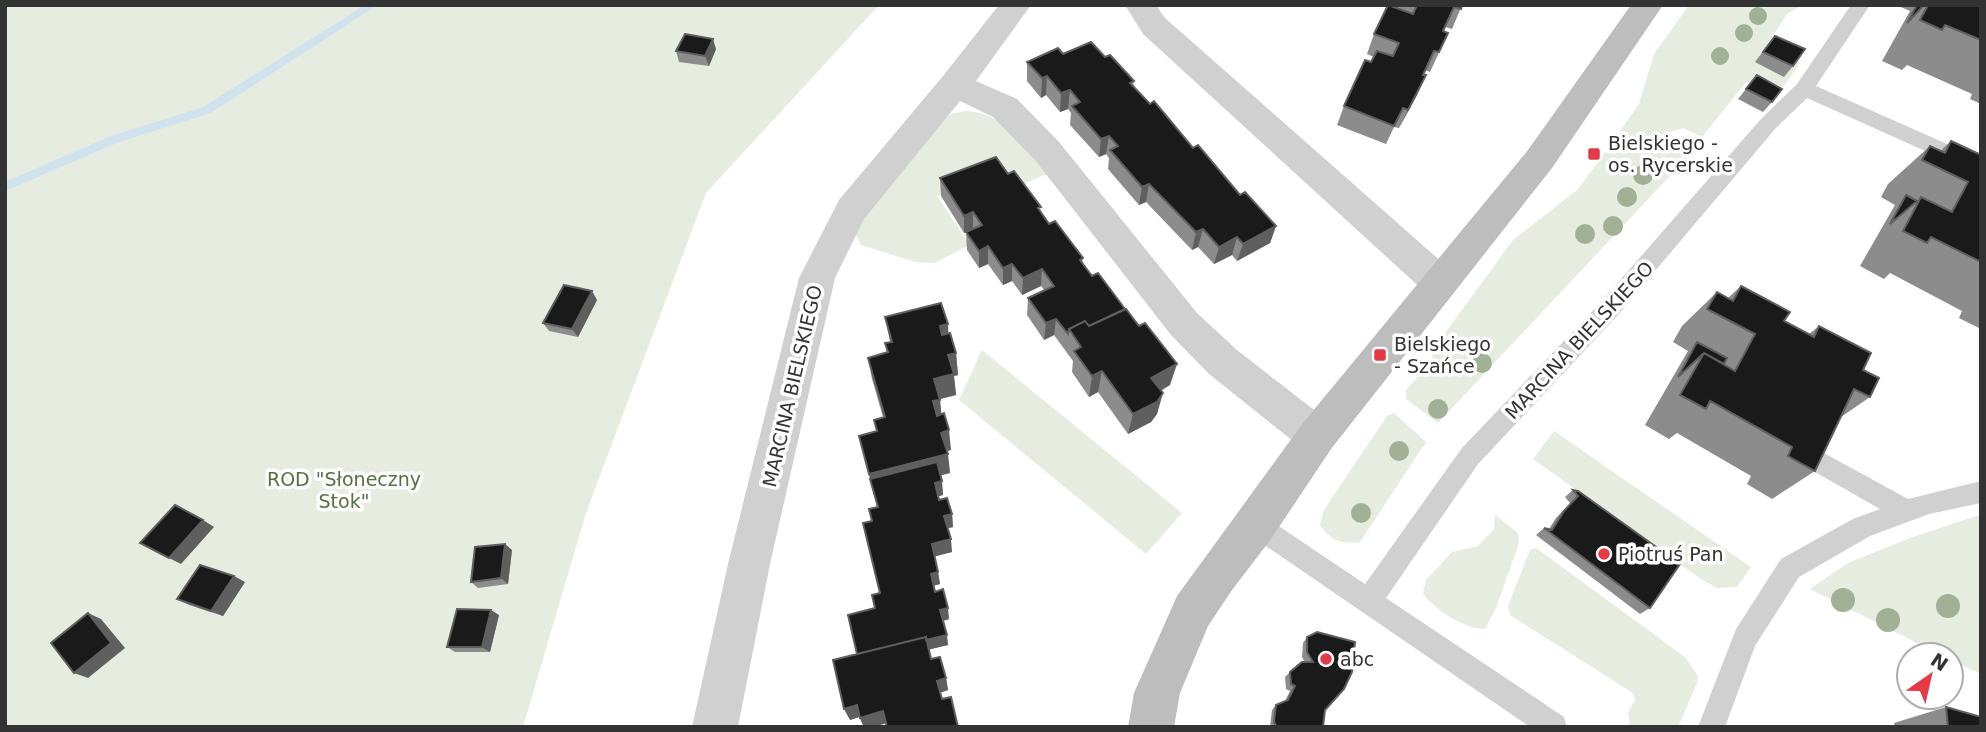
<svg xmlns="http://www.w3.org/2000/svg" width="1986" height="732" font-family="'DejaVu Sans',sans-serif">
<style>
.green{fill:#e6ecdf}
.lines{fill:none;stroke-linecap:round;stroke-linejoin:round}
.stream{fill:#cfe2ee;fill-rule:evenodd}
.lane{fill:#d0d0d0;fill-rule:evenodd}
.street{fill:#d0d0d0;fill-rule:evenodd}
.secondary{fill:#bdbdbd;fill-rule:evenodd}
.tree{fill:#a2b095}
.wall{fill:#8c8c8c}
.shaded-wall{fill:#5f5f5f}
.building{fill:#1a1a1a;stroke:#5f5f5f;stroke-width:2}
.poi-dot{fill:#e63946;stroke:#fff;stroke-width:2.5}
.labels{text-anchor:middle;dominant-baseline:central;stroke-width:7;stroke-linejoin:round;paint-order:stroke}
.poi-label{font-size:19px;fill:#333;stroke:#fff;text-anchor:start}
.street-label{font-size:19px;fill:#333;stroke:#fff}
.park-label{font-size:19px;fill:#56703f;stroke:#fff}
</style>
<rect width="100%" height="100%" fill="#fff"/>
<path class="green" d="M5,5H879L706,193L586,513L523,727H5Z
M1689,5H1803L1787,14L1768,43L1793,57L1798,66L1783,87L1761,78L1756,86L1746,82L1702,137L1683,128L1641,141L1620,131L1639,104L1654,54Z
M966,111C1004,112 1024,147 1047,174L1016,187L1000,169L937,196L970,245L934,263L915,262L861,245L855,233V222L939,122L951,114Z
M1684,139L1698,146L1438,423L1406,399V390L1433,360L1432,351L1513,240L1577,190L1615,140L1643,150Z
M982,350L1182,513L1146,554L959,400Z
M1394,413L1426,442L1360,542C1341,544 1331,541 1320,525L1324,510L1387,416Z
M1554,431L1751,567L1737,587L1717,588L1701,579L1533,459Z
M1495,515L1518,533L1519,543L1496,608L1485,629C1464,629 1435,610 1423,593L1426,580L1452,552L1478,546L1494,529Z
M1979,515L1981,674L1951,660V655H1941L1810,589L1848,563L1910,538Z
M1536,548L1685,657L1698,676L1697,683L1678,727H1630L1628,713L1635,700L1633,693L1510,615L1508,606L1530,550Z"/>
<g class="lines">
<path class="stream" d="M365,5L376,6L211,113L119,142L5,191V182L111,136L203,107Z"/>
<path class="lane" d="M1851,5H1870L1816,86L1981,159V176L1807,98L1775,129L1617,316L1478,464L1386,598L1564,717L1567,727H1530L1247,533L1244,525L1247,517L1256,513L1265,517L1365,584L1462,448L1601,302L1761,119L1797,84Z
M1802,441L1908,499L1981,481V503L1929,514L1870,536L1799,577L1755,646L1725,727H1698L1736,629L1781,559L1853,519L1880,509L1794,460L1790,452L1794,444Z"/>
<path class="street" d="M999,5H1031L976,81L1017,99L1059,142L1197,313L1237,350L1331,423L1337,436L1331,449L1317,454L1303,449L1209,374L1171,335L1035,160L993,117L960,101L864,219L835,278L770,564L738,727H692L728,564L799,278L839,200L943,76Z
M1125,5H1156L1165,18L1452,271L1457,282L1452,293L1439,297L1426,293L1143,34Z"/>
<path class="secondary" d="M1631,5H1663L1552,168L1331,449L1271,539L1232,590L1208,626L1180,693L1174,727H1128L1134,693L1177,596L1303,423L1528,150Z"/>
</g>
<g class="tree">
<circle cx="1758" cy="16" r="9"/>
<circle cx="1744" cy="33" r="9"/>
<circle cx="1720" cy="56" r="9"/>
<circle cx="1643" cy="175" r="10"/>
<circle cx="1627" cy="197" r="10"/>
<circle cx="1613" cy="226" r="10"/>
<circle cx="1585" cy="234" r="10"/>
<circle cx="1482" cy="363" r="10"/>
<circle cx="1438" cy="409" r="10"/>
<circle cx="1399" cy="451" r="10"/>
<circle cx="1361" cy="513" r="10"/>
<circle cx="1843" cy="600" r="12"/>
<circle cx="1948" cy="606" r="12"/>
<circle cx="1888" cy="620" r="12"/>
</g>
<path class="wall" d="M1391,5H1462L1452,29L1445,27L1443,31L1448,33L1430,72L1425,70L1417,95L1399,128L1394,127L1386,144L1337,125L1344,106L1374,57L1367,54L1374,34Z
M1896,5H1981V104L1970,99L1972,94L1907,65L1902,70L1882,61L1910,11Z
M1775,36L1793,66L1784,77L1755,62Z
M716,49L709,66L679,62L676,51Z
M1063,54L1105,57L1134,81L1133,86L1193,148L1240,195L1276,226L1270,243L1237,261L1232,255L1214,264L1198,247L1192,250L1146,202L1139,205L1108,169L1109,158L1106,154L1099,157L1070,125L1071,113L1068,109L1060,112L1046,95L1041,98L1027,81V62Z
M1757,75L1772,102L1763,112L1738,99Z
M1951,141L1981,155V329L1959,318L1962,311L1890,273L1884,279L1860,266L1895,205L1881,197L1888,184L1930,146L1940,151Z
M1008,174L1049,224L1083,258L1082,263L1170,385L1161,391L1157,414L1151,422L1128,434L1098,392L1089,397L1072,372L1073,361L1054,335L1044,340L1027,315L1028,298L1044,290L1041,286L1022,295L1012,281L1003,285L988,264L979,268L967,250L966,233H964L941,196L940,178Z
M1741,286L1784,321L1809,334L1819,326L1863,370L1870,397L1841,417L1815,471L1772,499L1747,484L1751,476L1677,433L1669,439L1645,425L1688,351L1673,342L1682,326L1717,292L1728,298Z
M597,300L578,337L549,331L543,323Z
M885,317L948,333L956,353L958,375L954,376L956,395L940,399L941,414L951,450L947,451L950,473L941,475L943,495L938,496L939,500L952,514L953,527L947,528L952,552L935,556L940,584L933,586L935,592L949,619L943,621L948,645L929,649L931,659L946,678L948,690L940,693L886,723L873,727H864L859,717L850,720L857,654L880,593L872,521L877,507L859,436L876,431L883,417L872,379L868,358L887,353L885,343L890,342Z
M1573,490L1578,491L1650,608L1640,614L1536,535L1544,528L1549,529L1556,518L1570,503L1565,497Z
M512,550L508,584L478,588L471,582Z
M245,582L223,616L189,605L177,599Z
M499,615L490,652H455L447,647Z
M1307,637L1325,710L1323,727H1270L1272,710L1276,705L1285,701L1290,691L1286,689L1285,677L1290,672L1305,662L1302,657L1303,643Z
M1946,707L1981,727H1895L1894,723Z"/>
<path class="shaded-wall" d="M713,39L716,49L709,66L705,56Z
M1426,75L1417,95L1399,128L1408,110Z
M1047,76L1046,95L1041,98L1042,78Z
M1070,90L1068,109L1060,112L1061,93Z
M1109,136L1106,154L1099,157L1101,139Z
M1149,184L1146,202L1139,205L1142,187Z
M973,212V229L964,233V216Z
M1276,226L1270,243L1237,261L1243,244Z
M1203,229L1198,247L1192,250L1196,232Z
M1237,237L1232,255L1214,264L1219,247Z
M988,246V264L979,268V251Z
M1012,264V281L1003,285V268Z
M1042,269L1041,286L1022,295L1023,278Z
M592,291L597,300L578,337L572,329Z
M1056,319L1054,335L1044,340L1046,323Z
M948,324L949,346L941,348L940,326Z
M956,353L958,375L954,376L956,395L936,400L934,379L948,355Z
M1177,364L1170,385L1146,398L1151,378Z
M1102,371L1098,392L1089,397L1092,376Z
M1163,393L1157,414L1151,422L1128,434L1133,414Z
M940,400L942,420L935,421L933,401Z
M949,430L951,450L943,452L941,433Z
M948,454L950,473L874,492L869,474Z
M942,481L943,495L936,497L935,483Z
M952,514L953,527L945,529L944,516Z
M203,520L214,527L181,564L169,558Z
M951,539L952,552L933,557L932,544Z
M505,544L512,550L508,584L501,578Z
M938,572L940,584L932,586L931,574Z
M234,576L245,582L223,616L211,611Z
M948,608L949,619L942,621L940,610Z
M491,610L499,615L490,652L482,647Z
M88,613L101,619L125,648L88,678L74,673Z
M947,635L948,645L862,666L858,657Z
M946,678L948,690L939,693L937,681Z
M857,705L862,716L850,720L844,709Z
M883,711L887,723L873,727H864L860,718Z"/>
<path class="building" d="M1388,5L1413,14L1417,5H1462L1461,9L1454,7L1443,31L1448,33L1439,52L1434,51L1423,75H1426L1408,110L1403,108L1394,126L1344,106L1365,60L1371,62L1377,51L1393,56L1399,43L1374,34Z
M1917,5H1924L1907,23Z
M1928,5H1981V40L1945,25L1942,30L1920,20Z
M685,34L713,39L705,56L676,51Z
M1775,36L1805,49L1793,66L1763,52Z
M1091,42L1105,57L1110,55L1134,81L1130,83L1150,104L1154,101L1193,148L1198,145L1240,195L1245,192L1276,226L1243,244L1237,237L1219,247L1203,229L1196,232L1149,184L1142,187L1110,150L1118,146L1109,136L1101,139L1072,106L1080,102L1070,90L1061,93L1047,76L1042,78L1027,62L1058,48L1063,54Z
M1757,75L1782,89L1772,102L1746,89Z
M1951,141L1981,155V262L1931,237L1927,243L1903,231L1921,197L1952,212L1968,182L1922,160L1930,146L1945,153Z
M996,157L1008,174L1014,171L1041,207L1038,208L1049,224L1055,221L1083,258L1080,260L1092,276L1098,273L1125,309L1089,326L1085,321L1069,329L1068,334L1056,319L1046,323L1028,298L1054,286L1042,269L1023,278L1012,264L1003,268L988,246L979,251L966,232L982,225L973,212L964,216L940,178Z
M1906,195L1917,201L1890,224Z
M564,285L592,291L572,329L543,323Z
M1741,286L1790,312L1784,321L1814,337L1819,326L1871,353L1863,370L1879,378L1870,397L1854,389L1815,471L1788,456L1792,447L1710,401L1706,409L1680,395L1704,353L1735,371L1755,334L1707,309L1717,292L1733,301Z
M941,303L948,324L940,326L942,335L950,333L956,353L948,355L954,374L934,379L940,400L933,401L937,416L944,413L949,430L941,433L948,454L869,474L859,436L877,431L874,420L885,417L868,358L888,352L885,343L892,342L885,317Z
M1126,309L1139,326L1145,323L1177,364L1151,378L1163,393L1157,402L1133,414L1102,371L1092,376L1074,351L1081,347L1069,329L1085,321L1089,326Z
M1697,342L1727,358L1724,364L1704,353L1678,377Z
M937,462L942,481L935,483L939,500L947,498L952,514L944,516L951,539L932,544L938,572L931,574L935,592L943,589L948,608L940,610L947,635L926,640V637L857,654L848,615L875,608L872,595L880,593L863,523L872,521L869,509L878,507L870,479Z
M1573,490L1578,491L1680,564L1650,608L1544,528L1552,530L1564,511L1578,496Z
M175,505L203,520L169,558L140,543Z
M505,544L501,578L471,582L475,547Z
M200,565L234,576L211,611L177,599Z
M457,609L491,610L482,647H447Z
M88,613L111,643L74,673L51,643Z
M1317,632L1355,642L1352,672L1344,689L1325,710L1323,727H1277L1274,722L1276,705L1288,700L1295,686L1291,684L1290,672L1302,662H1313L1307,652V637Z
M926,637L931,659L940,657L946,678L937,681L942,699L951,697L958,727H887L883,711L860,718L857,705L844,709L833,660Z
M1946,707L1981,717V727H1948Z"/>
<g class="poi-dot">
<rect x="1587" y="147" width="14" height="14" rx="3.5"/>
<rect x="1373" y="348" width="14" height="14" rx="3.5"/>
<circle cx="1604" cy="554" r="7"/>
<circle cx="1326" cy="659" r="7"/>
</g>
<g class="labels">
<g class="poi-label">
<text x="1608" y="143">Bielskiego -<tspan x="1608" dy="22">os. Rycerskie</tspan></text>
<text x="1394" y="344">Bielskiego<tspan x="1394" dy="22">- Szańce</tspan></text>
<text x="1618" y="554">Piotruś Pan</text>
<text x="1340" y="659">abc</text>
</g>
<g class="street-label">
<text transform="translate(1579 340) rotate(-47)">MARCINA BIELSKIEGO</text>
<text transform="translate(792 386) rotate(-77)">MARCINA BIELSKIEGO</text>
</g>
<g class="park-label">
<text x="344" y="479">ROD "Słoneczny<tspan x="344" dy="22">Stok"</tspan></text>
</g>
</g>
<rect width="1986" height="732" fill="none" stroke="#333333" stroke-width="14"/>
<g transform="translate(1930 676) rotate(34)"><circle r="33" fill="#ffffff" stroke="#adadad" stroke-width="2"/>
<path d="M0-5L12 26L0 18L-12 26Z" fill="#e63946"/>
<text y="-10" font-size="19" font-weight="bold" text-anchor="middle" fill="#333333">N</text>
</g>
</svg>
